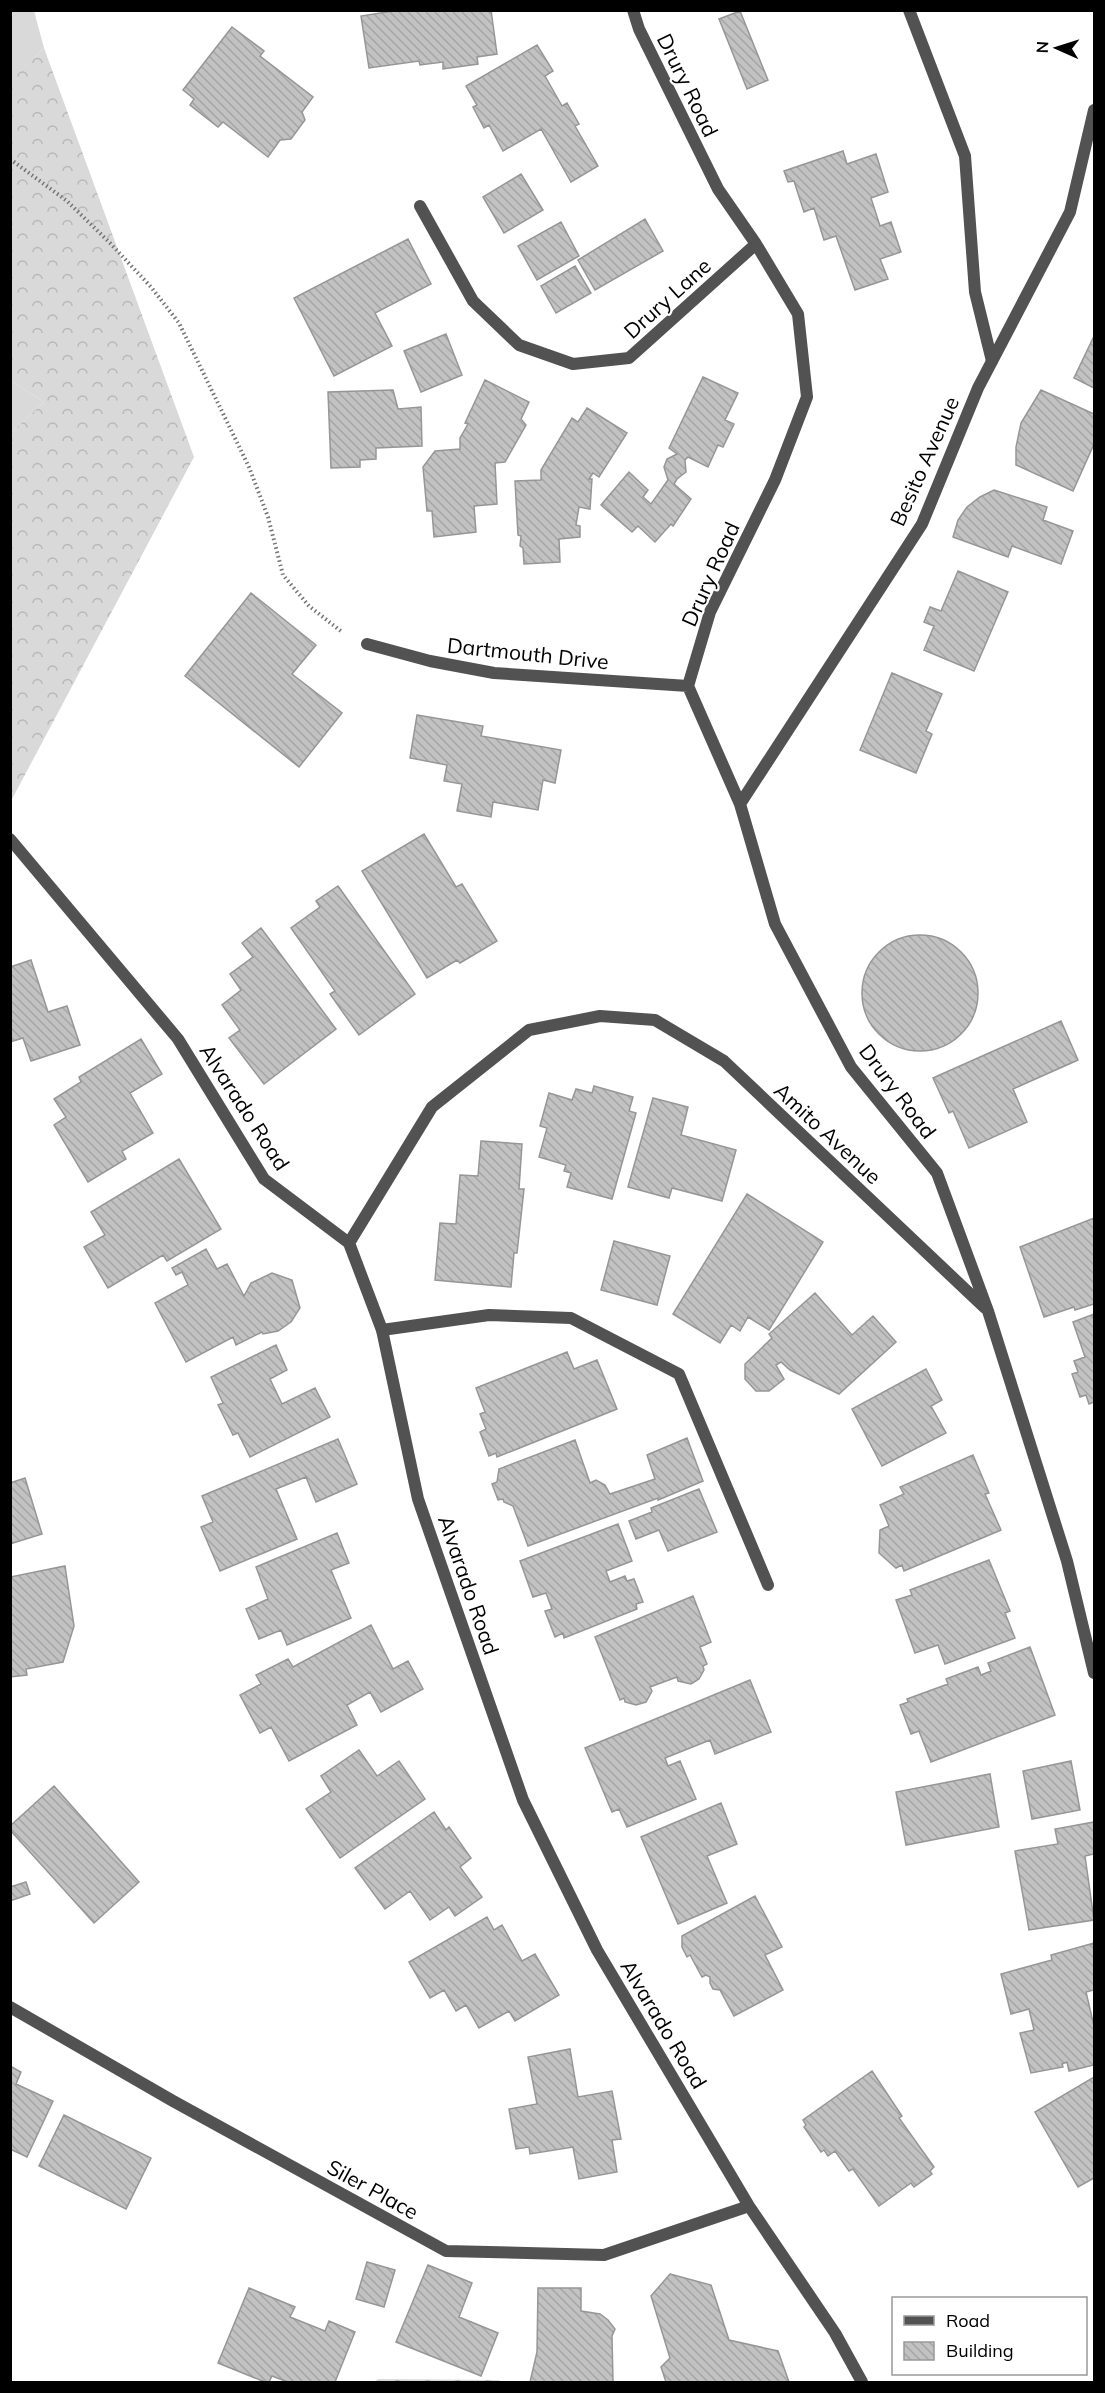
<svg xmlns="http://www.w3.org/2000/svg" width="1105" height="2393" font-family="Mulish,sans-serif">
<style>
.grass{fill:#d9d9d9}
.forest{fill:url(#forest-crowns)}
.building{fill:url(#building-back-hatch);stroke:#969696;stroke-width:1.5}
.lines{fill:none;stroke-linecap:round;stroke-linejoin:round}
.path{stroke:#747474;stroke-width:4;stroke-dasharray:1.5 3;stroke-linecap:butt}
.lane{stroke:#525252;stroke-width:12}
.street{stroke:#525252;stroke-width:12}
.labels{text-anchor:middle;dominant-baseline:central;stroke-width:4.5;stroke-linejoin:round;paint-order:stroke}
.street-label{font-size:21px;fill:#000;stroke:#fff}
</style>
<defs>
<pattern id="forest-crowns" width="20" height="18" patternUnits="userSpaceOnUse" patternTransform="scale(1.5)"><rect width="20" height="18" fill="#d9d9d9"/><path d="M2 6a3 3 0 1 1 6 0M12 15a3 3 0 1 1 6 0" fill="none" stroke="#b8b8b8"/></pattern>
<pattern id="building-back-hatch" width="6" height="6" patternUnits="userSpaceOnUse" patternTransform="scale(1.5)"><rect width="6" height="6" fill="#c2c2c2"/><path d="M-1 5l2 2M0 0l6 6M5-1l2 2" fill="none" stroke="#a5a5a5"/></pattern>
</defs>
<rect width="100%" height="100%" fill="#fff"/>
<path class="grass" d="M11,11H34L44,48L11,81Z
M11,381L44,402L11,433Z"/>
<path class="forest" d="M44,48L194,457L11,801V433L44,402L11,381L10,81Z
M378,2379L499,2380L501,2382H374Z"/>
<path class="building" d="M399,10H491L497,54L477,57L478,64L443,69V62L420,65L419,61L369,68L361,16Z
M740,11L768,80L747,89L719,19Z
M232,27L264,51L260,56L313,97L302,112L305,120L291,139L280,140L268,157L223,122L218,127L190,105L194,99L183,90Z
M537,45L553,71L545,76L562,106L567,103L579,124L575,126L598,166L571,182L541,129L503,151L489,125L484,128L473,107L477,105L466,86Z
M843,151L847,164L876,154L888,192L871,198L880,226L891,222L901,252L880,259L888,279L855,290L836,236L824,240L814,208L804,212L794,181L788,182L784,171Z
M521,174L543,210L504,233L483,197Z
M645,219L663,251L595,290L578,260Z
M561,222L579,256L537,280L518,246Z
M408,239L431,284L375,313L392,346L334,376L294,298Z
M575,266L591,293L556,313L541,286Z
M446,334L462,375L421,392L404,351Z
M1094,336V388L1074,378Z
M703,377L738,393L725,420L734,424L723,447L718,445L708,467L688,457L685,460L686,472L677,479L674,484L691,499L673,526L671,524L655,542L638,526L632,532L601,505L629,472L648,490L643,497L651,504L668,480L664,467L667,459L677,454L669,448Z
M485,380L529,402L521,419L526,425L505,462L495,463L497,504L474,506L476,532L434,537L432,511H427L423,467L435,451L460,449V438L468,424L465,423Z
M393,390L398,409L421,407L422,446L376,448V459L360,460V467L331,468L328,392Z
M1041,390L1094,414V444L1073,491L1016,465V447L1021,423Z
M587,408L627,433L599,477L593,473L589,479H592L590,509L579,507L576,525L580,526V537L559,539L560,562L524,564L523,548L520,546L521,536L518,535L515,481L541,480V470L572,418L578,422Z
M994,490L1047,507L1043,520L1073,531L1061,564L1012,546L1008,557L953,537L958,520L967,507L980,497Z
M958,571L1008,592L974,671L924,650L934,626L924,622L930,607L941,611Z
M251,593L316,645L292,674L342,713L299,767L185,676Z
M892,673L942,694L926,731L932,734L916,773L860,750Z
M417,715L483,726L481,736L561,750L555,783L543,780L538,810L493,802L491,817L457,811L462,784L444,781L447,765L410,758Z
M424,834L456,887L462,884L497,941L460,963L457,960L427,978L362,871Z
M338,886L415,994L359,1035L330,994L335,991L291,928L320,907L316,901Z
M261,928L336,1029L264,1084L229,1038L240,1030L222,1005L241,990L230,974L253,957L242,943Z
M862 993a58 58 0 1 1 116 0a58 58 0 1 1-116 0Z
M31,960L48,1012L67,1006L80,1045L31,1061L23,1038L10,1042V967Z
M1061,1021L1078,1060L1013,1089L1027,1122L969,1148L953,1111L949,1113L933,1078Z
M141,1039L162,1074L130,1093L153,1133L122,1151L126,1159L88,1182L54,1125L66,1117L54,1099L81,1082L79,1077Z
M594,1086L633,1097L629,1111L636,1113L612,1199L567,1187L571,1173L564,1171L566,1165L539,1157L547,1128L540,1126L549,1093L572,1100L576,1089L592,1093Z
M653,1098L688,1107L681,1135L736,1150L722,1201L672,1188L669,1198L628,1187Z
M481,1141L522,1144L519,1189H524L517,1253H514L511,1287L435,1280L440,1223L456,1224L460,1175L478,1176Z
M179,1159L221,1229L167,1261L163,1255L108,1288L84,1247L105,1235L91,1212Z
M747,1194L823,1242L769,1330L748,1317L740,1331L731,1325L720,1343L673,1314Z
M1094,1218V1304L1075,1310L1074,1307L1044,1317L1020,1247Z
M614,1241L670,1256L657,1305L601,1290Z
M206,1249L217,1269L227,1264L244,1296L251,1283L272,1273L292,1280L300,1308L291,1322L278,1331L263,1334L262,1332L236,1345L233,1337L186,1362L155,1303L188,1285L182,1272L176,1275L172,1268Z
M815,1293L852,1335L873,1316L896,1342L839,1394L790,1370L781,1362L776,1365L784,1379L769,1391H756L745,1379V1364L772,1338L769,1334Z
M1094,1314V1402L1089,1404L1086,1395L1080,1397L1072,1374L1078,1372L1074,1361L1085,1357L1073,1322Z
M276,1345L287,1370L270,1379L282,1404L315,1388L330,1417L250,1457L238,1433L233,1435L218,1405L223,1403L211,1377Z
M567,1352L574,1369L597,1360L617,1409L497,1457L496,1453L489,1456L480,1432L486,1429L480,1414L485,1412L476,1388Z
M926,1369L942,1400L931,1406L946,1433L882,1466L852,1409Z
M687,1438L703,1481L658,1500V1498L528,1546L513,1506L504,1502L503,1499L498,1500L492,1484L497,1482L499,1469L575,1440L590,1483L596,1480L605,1485L610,1494L655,1479L647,1455Z
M338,1439L357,1484L316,1502L306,1477L276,1489L297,1539L220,1571L201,1527L213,1522L202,1496Z
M973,1455L989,1493L985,1494L1001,1530L904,1571L902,1565L896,1568L879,1553L880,1530L889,1526L880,1505L904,1494L900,1487Z
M25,1478L42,1534L10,1544V1483Z
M699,1489L717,1532L668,1551L659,1530L636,1539L629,1521L652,1512L651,1508Z
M618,1524L632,1561L606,1571L610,1582L625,1576L627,1581L634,1579L643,1602L636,1604L637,1609L564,1638L563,1633L555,1637L545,1611L552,1609L546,1593L533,1597L520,1561Z
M337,1533L349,1563L331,1570L351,1618L287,1645L281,1630L259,1639L246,1609L268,1599L256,1567Z
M989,1560L1010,1611L1005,1613L1015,1638L945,1664L938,1645L915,1653L896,1600L912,1595L910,1590Z
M65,1566L74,1626L63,1662L26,1669L27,1675L10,1677V1577Z
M693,1596L711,1642L700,1647L707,1664L703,1666L704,1670L699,1679L691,1684L678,1681L677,1677L650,1687L652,1691L646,1702L636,1705L625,1702L624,1698L620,1700L595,1637Z
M371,1625L393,1669L408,1661L423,1689L381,1712L370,1692L347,1705L357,1725L289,1761L271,1727L260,1733L240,1695L261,1684L256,1675L288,1659L293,1667Z
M1030,1647L1055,1715L931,1762L919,1731L911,1734L900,1705L908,1702L907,1699L948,1684L946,1679L978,1667L981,1675L991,1671L988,1663Z
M750,1680L771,1732L715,1754L710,1740L665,1758L668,1766L680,1761L696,1799L627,1827L619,1809L612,1812L585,1748Z
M359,1750L377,1776L399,1761L425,1799L340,1858L306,1809L331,1792L321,1776Z
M1071,1761L1080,1810L1032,1819L1023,1771Z
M990,1774L999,1827L906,1845L896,1792Z
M54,1786L139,1882L94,1923L10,1830V1826Z
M721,1803L737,1844L707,1856L727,1903L678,1924L641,1837Z
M434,1812L446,1830L449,1827L471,1858L460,1867L482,1897L455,1916L449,1907L430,1920L410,1891L385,1909L355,1868Z
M1094,1822V1854L1085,1856L1094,1920L1029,1930L1015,1851L1058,1844L1055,1829Z
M26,1882L30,1894L10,1901V1887Z
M755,1896L782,1947L765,1955L783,1990L734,2016L720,1990L713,1989L710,1983V1977L706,1975L702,1977L690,1955L687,1957L682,1947V1936Z
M487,1917L494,1930L502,1925L522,1961L535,1954L559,1995L515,2021L509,2011L479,2028L466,2005L456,2011L444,1990L430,1998L409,1962Z
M1094,1943V1990L1086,1992L1094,2026V2065L1069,2071L1067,2062L1062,2064L1063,2067L1031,2073L1020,2033L1034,2030L1029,2009L1011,2014L1001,1974L1052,1960L1051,1955Z
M570,2049L578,2097L612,2091L621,2139L612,2140L617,2172L579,2179L573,2147L530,2154L529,2147L516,2149L509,2109L537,2104L528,2057Z
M10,2066L21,2072L16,2084L53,2101L27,2157L10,2149Z
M872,2071L902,2116L899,2118L934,2167L930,2171L932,2174L914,2187L911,2183L879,2206L853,2169L849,2171L835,2151L828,2156L824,2150L821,2152L804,2127L806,2125L803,2120Z
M1094,2077V2178L1078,2187L1035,2112Z
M64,2115L151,2158L126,2209L39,2166Z
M367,2262L395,2270L384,2307L356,2299Z
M428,2265L472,2283L459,2317L498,2333L481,2376L396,2342Z
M670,2274L711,2285L729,2340L778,2351L789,2382H666L661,2367L670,2358L651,2296Z
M249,2288L295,2307L290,2317L325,2331L329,2321L355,2332L335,2382H288L272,2376L269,2382H265L218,2363Z
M538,2288H581V2311L600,2314L608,2320L615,2329L612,2336L613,2382H530L537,2352Z"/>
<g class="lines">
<path class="path" d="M10,159L67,201L110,243L151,287L179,323L249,467L268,517L283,575L309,606L342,632"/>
<path class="lane" d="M909,10L965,156L975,292L992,361
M382,1330L489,1315L571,1318L679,1374L768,1585"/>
<path class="street" d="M633,10L639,29L718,189L756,244L798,314L807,397L775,480L710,612L688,686L740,804L775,924L851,1067L937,1173L988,1311L1067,1561L1094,1673
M420,206L473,301L519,345L573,364L629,358L756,244
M367,644L430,661L494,673L688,686
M740,804L922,524L978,388L1070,212L1094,110
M10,839L178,1039L264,1179L349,1243L382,1330L418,1499L523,1800L597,1950L749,2206L835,2333L862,2382
M349,1243L432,1107L529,1030L600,1016L655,1020L724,1061L985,1308
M10,2007L173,2101L446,2251L604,2255L749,2206"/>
</g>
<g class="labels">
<g class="street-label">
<text transform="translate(688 85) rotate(64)">Drury Road</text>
<text transform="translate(667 298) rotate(-42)">Drury Lane</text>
<text transform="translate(924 461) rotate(-66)">Besito Avenue</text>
<text transform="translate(710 574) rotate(-66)">Drury Road</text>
<text transform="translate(528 653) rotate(6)">Dartmouth Drive</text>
<text transform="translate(898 1091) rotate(53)">Drury Road</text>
<text transform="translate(245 1107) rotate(57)">Alvarado Road</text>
<text transform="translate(828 1133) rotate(43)">Amito Avenue</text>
<text transform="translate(469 1585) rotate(71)">Alvarado Road</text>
<text transform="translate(664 2024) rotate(59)">Alvarado Road</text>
<text transform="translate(373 2189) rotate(29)">Siler Place</text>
</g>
</g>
<rect width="1105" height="2393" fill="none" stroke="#000000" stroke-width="24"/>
<rect x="892" y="2297" width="195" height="78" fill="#ffffff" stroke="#999999" stroke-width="1.5"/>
<rect x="904" y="2316" width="30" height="9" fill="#525252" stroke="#999999" stroke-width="1.5"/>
<text x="946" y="2327" font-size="18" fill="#000000">Road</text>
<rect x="904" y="2342" width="30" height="18" fill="url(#building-back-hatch)" stroke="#999999" stroke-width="1.5"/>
<text x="946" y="2357" font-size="18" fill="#000000">Building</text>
<g transform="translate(1057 48) rotate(273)" stroke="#ffffff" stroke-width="4.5" paint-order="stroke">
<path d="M0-4.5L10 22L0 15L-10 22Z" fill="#000000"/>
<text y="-9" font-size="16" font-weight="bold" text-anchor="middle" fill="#000000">N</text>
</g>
</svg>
